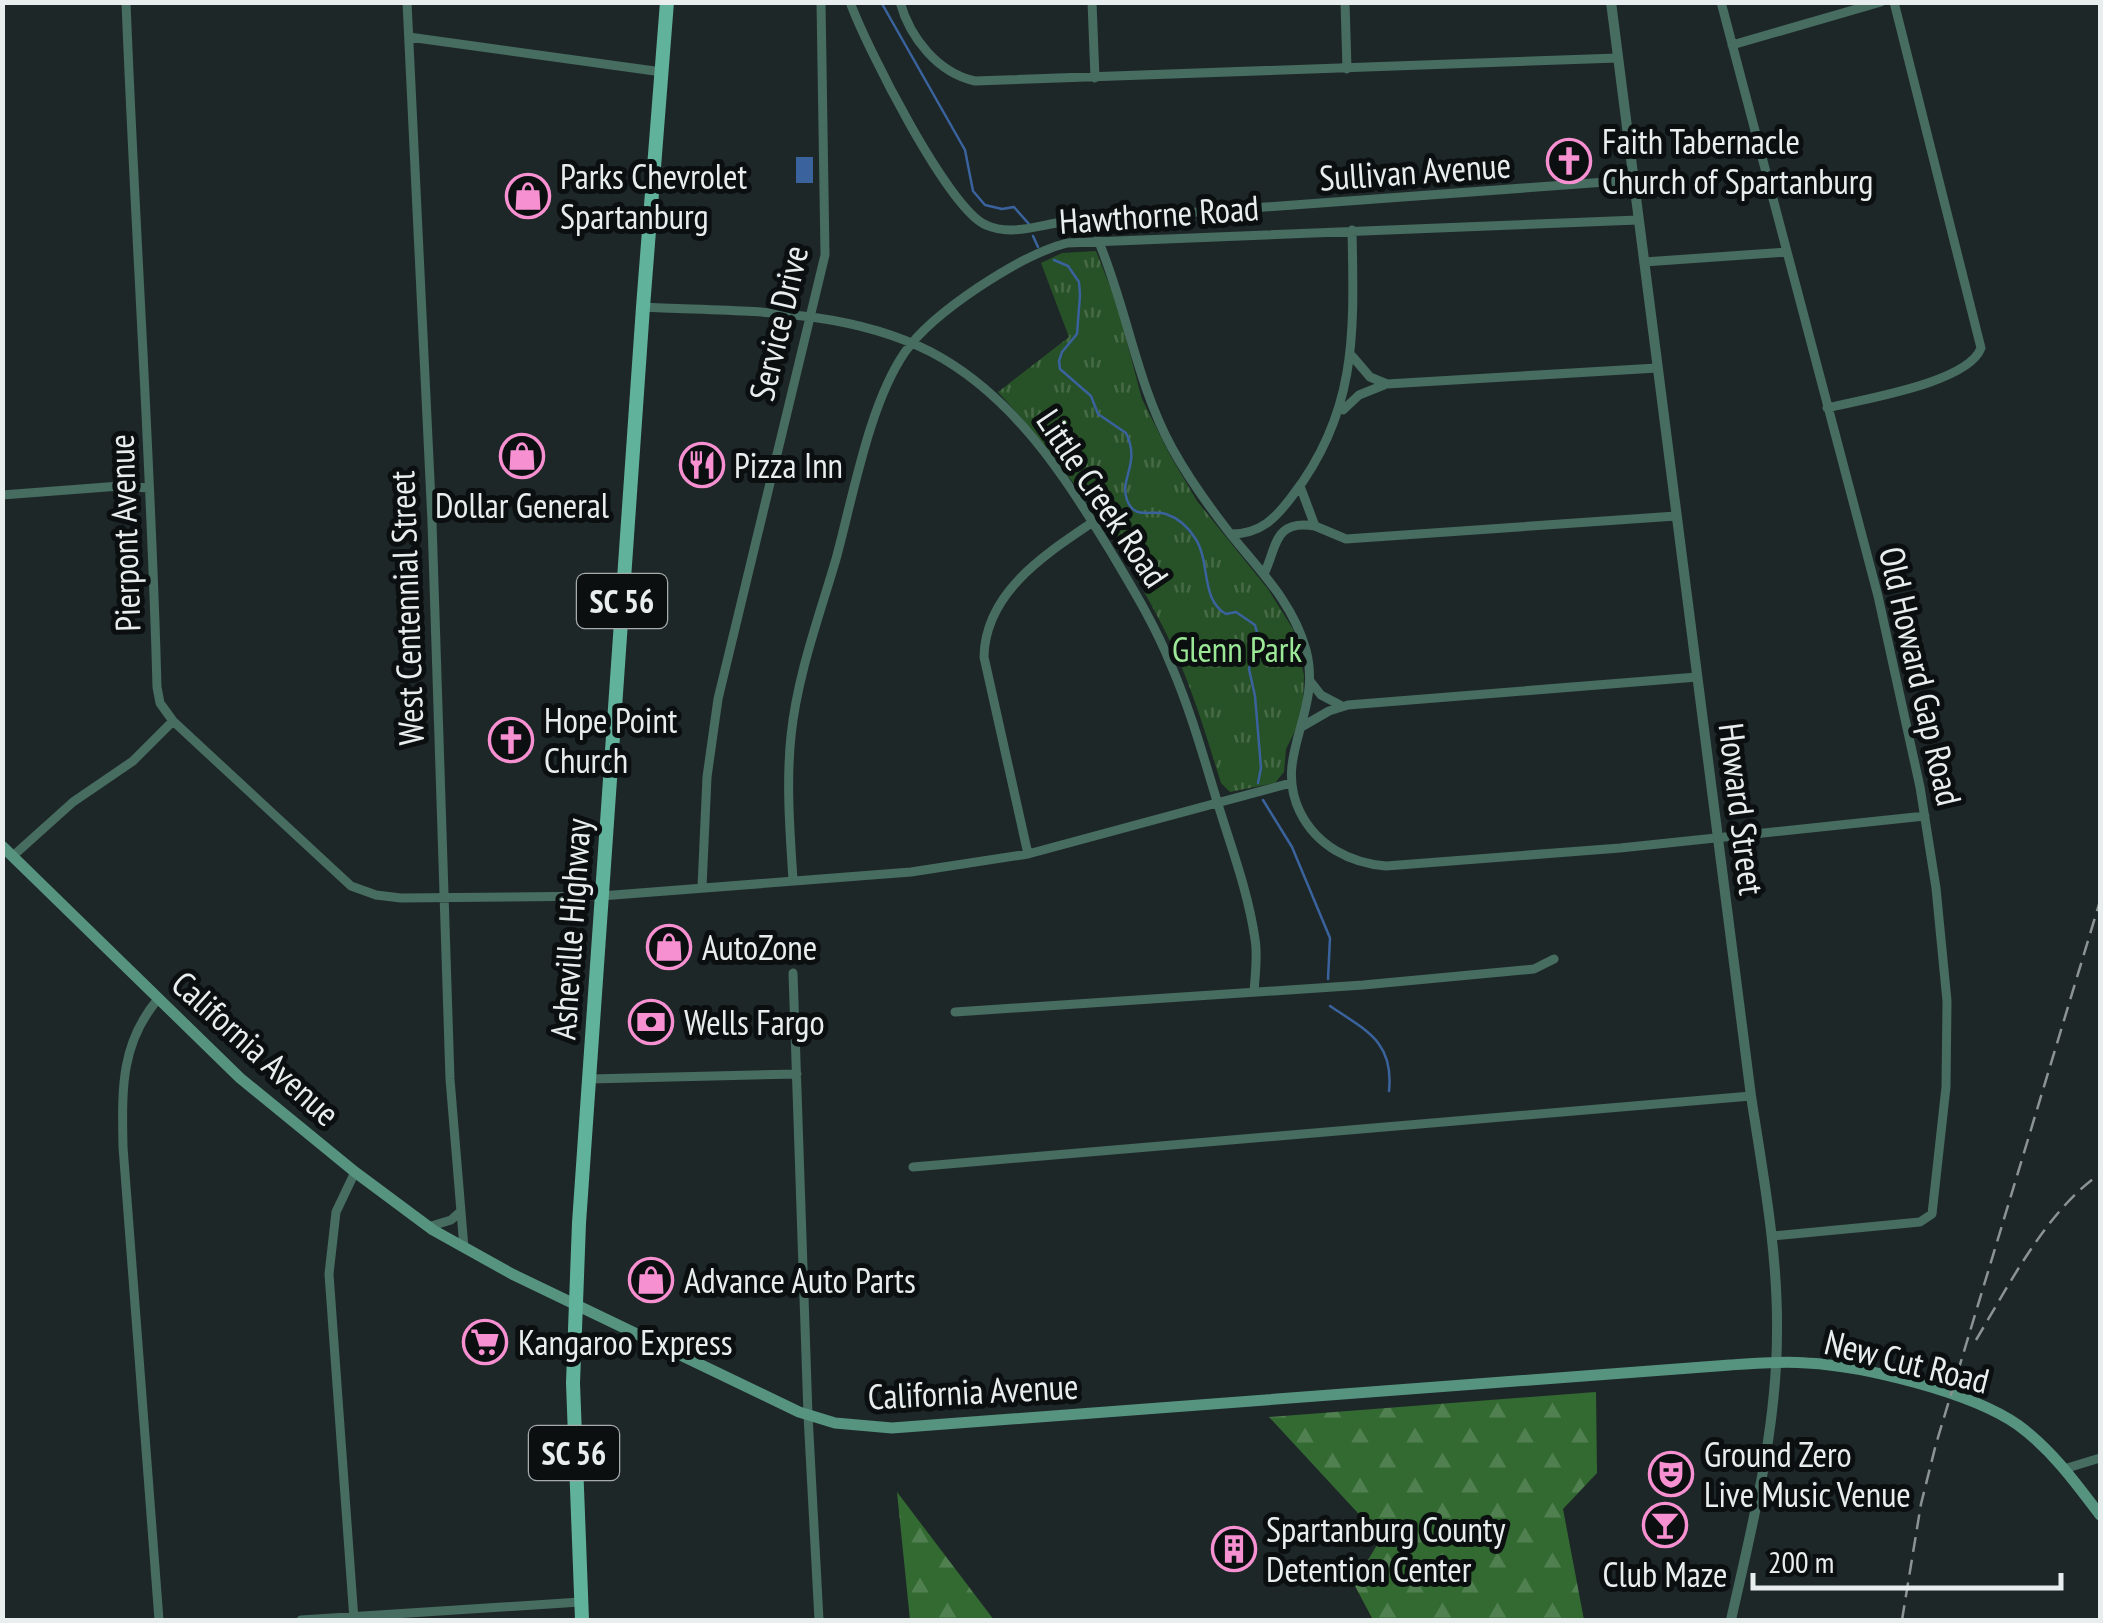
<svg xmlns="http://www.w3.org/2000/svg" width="2103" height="1623" font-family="'PT Sans Narrow',sans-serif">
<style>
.grass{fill:url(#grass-tufts)}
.forest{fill:url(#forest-firs)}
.water{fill:url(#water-ripples)}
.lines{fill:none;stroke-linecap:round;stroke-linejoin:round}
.stream{stroke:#3a639e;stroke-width:2.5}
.minor{stroke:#476c60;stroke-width:9}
.tertiary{stroke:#476c60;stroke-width:10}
.secondary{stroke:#569480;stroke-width:11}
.primary{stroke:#61b29a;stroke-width:14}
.rail{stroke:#8b9393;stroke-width:2.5;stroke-dasharray:15 8;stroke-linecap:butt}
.labels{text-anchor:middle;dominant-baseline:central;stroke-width:10;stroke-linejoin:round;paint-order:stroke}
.shield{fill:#0b0f10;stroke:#a6abab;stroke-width:2.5}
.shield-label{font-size:32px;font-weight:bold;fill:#e8eeee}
.poi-label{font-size:35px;fill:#e8eeee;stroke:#0b0f10;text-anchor:start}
.street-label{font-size:35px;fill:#e8eeee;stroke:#0b0f10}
.park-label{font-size:35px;fill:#9be997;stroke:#0b0f10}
</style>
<defs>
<pattern id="grass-tufts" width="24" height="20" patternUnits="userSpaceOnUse" patternTransform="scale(2.5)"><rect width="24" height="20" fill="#275126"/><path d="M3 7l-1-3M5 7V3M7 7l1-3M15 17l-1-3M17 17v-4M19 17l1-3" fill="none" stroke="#466a46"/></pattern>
<pattern id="forest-firs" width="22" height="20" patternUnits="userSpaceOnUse" patternTransform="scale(2.5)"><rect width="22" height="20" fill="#336a32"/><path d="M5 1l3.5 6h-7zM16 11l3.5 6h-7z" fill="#518050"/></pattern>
<pattern id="water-ripples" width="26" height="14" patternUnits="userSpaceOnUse" patternTransform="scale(2.5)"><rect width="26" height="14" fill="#3a639e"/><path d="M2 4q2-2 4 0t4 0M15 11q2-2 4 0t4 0" fill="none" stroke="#567aac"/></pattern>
</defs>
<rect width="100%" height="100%" fill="#1e2728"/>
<path class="grass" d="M1096,251L1116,301L1142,399L1170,455L1197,501L1268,589L1293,629L1304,675L1303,703L1297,727L1286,749L1284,772L1275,783L1230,792L1221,783C1205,732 1190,679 1165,631C1122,545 1063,463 998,392L1069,337L1041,263L1062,253Z"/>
<path class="forest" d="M1596,1392L1597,1473L1563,1509L1584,1620H1373L1354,1584L1381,1538L1269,1417Z
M897,1492L994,1620H910Z"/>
<path class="water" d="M796,157H813V183H796Z"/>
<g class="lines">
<path class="stream" d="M881,2L965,150L973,191L985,205L1002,209L1014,207L1029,224
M1033,236L1038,247
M1054,260L1068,266L1079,282L1080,295L1077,334L1062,352L1059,361L1060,369L1091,396L1098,414L1126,433C1141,464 1119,478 1127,500C1135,521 1151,509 1166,514C1178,518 1188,527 1195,538C1211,562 1200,599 1226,614L1236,612L1255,625L1258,636L1249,669L1255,696L1261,768L1258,783
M1263,800L1292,847L1330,938L1328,979
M1330,1006C1367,1031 1394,1042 1389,1091"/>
<path class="minor" d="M126,2C135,231 151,459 157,687L160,703L173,721L351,886L376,895L401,898L601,896L911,872L1028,854L1291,783
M407,2L432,522L450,1079L464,1248
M850,2C866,46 948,209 986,225C1010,236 1037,226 1062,222L1633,180
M900,2C910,38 938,73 975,81L1618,58
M1092,2L1095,78
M1345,2L1347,69
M1721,2L1878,596L1920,787L1936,888L1947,1001L1946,1087L1932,1214L1920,1222L1773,1236
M409,37L662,72
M1732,45L1881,2
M1098,240C1127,308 1136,382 1172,448C1189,479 1210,508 1232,536C1261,572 1293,603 1306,650C1323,713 1272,755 1300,812C1317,846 1350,863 1386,866L1620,848L1925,816
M1644,262L1787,252
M643,307C739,312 843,307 931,352C1013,395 1064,475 1111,552C1133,589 1155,625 1171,665C1190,709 1203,755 1217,801C1231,847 1248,891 1255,939C1258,956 1255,975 1254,992
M1352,356L1370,377L1387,384L1657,368
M1827,408C1863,399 1968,383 1981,348L1894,2
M1343,410L1359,395L1384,385
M1300,486L1315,526L1346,539L1676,516
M2,495L120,486L149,488
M1231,534C1261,534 1276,518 1293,495C1358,410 1354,331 1352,230
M1264,574C1277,548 1273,519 1315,526
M1310,681L1321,695L1340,705
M1303,726L1329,711L1348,705L1697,677
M1028,854L984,657C985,593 1044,555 1093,522
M14,855L73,802L133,761L173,721
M793,880C790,832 786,784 791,736C797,676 819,617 836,559C853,497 869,404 905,352C933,312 1020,255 1067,243L1638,220
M702,887L707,777L718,699L825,255L821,2
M793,973L808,1415L819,1620
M158,999C120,1044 122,1090 123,1147L159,1620
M955,1012L1363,985L1534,969L1554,959
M590,1079L797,1074
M913,1167L1751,1096
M428,1227L451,1220L461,1211
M2064,1469L2100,1458
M301,1620L580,1602
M354,1620L329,1274L336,1212L355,1172"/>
<path class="tertiary" d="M1611,2L1751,1096C1763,1174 1778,1253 1777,1332C1777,1430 1752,1526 1731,1620"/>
<path class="secondary" d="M2,846L240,1078L355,1172L433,1230L512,1274L799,1412L835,1423L892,1428L1730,1365C1756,1363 1781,1361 1807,1363C1864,1366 1971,1392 2018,1425C2051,1449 2076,1483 2100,1515"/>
<path class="primary" d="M582,1620L573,1383L579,1223L643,307L667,2"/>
<path class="rail" d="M1976,1340C2009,1285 2047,1210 2100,1174
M1902,1620L1921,1504L1936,1444L2100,901"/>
</g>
<defs>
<symbol id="church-ring" viewBox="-11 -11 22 22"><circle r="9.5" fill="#0b0f10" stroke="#f690d0" stroke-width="1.5"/><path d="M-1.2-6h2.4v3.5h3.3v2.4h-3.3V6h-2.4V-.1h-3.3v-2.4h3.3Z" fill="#f690d0"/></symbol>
<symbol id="shop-ring" viewBox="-11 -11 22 22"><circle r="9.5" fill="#0b0f10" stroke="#f690d0" stroke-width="1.5"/><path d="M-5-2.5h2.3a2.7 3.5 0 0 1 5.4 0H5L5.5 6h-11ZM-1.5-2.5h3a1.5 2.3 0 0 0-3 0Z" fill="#f690d0"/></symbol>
<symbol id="restaurant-ring" viewBox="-11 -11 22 22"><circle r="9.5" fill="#0b0f10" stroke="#f690d0" stroke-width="1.5"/><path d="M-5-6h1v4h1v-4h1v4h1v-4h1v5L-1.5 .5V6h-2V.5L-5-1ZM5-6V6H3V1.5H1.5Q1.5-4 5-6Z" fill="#f690d0"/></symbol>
<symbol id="bank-ring" viewBox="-11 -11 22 22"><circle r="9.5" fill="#0b0f10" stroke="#f690d0" stroke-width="1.5"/><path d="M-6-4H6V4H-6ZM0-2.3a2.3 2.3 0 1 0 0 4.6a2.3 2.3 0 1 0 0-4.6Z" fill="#f690d0"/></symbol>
<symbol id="supermarket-ring" viewBox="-11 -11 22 22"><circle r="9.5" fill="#0b0f10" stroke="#f690d0" stroke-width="1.5"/><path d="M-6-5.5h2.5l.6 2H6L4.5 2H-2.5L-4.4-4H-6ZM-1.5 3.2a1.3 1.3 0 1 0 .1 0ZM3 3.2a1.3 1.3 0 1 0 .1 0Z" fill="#f690d0"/></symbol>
<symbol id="theatre-ring" viewBox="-11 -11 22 22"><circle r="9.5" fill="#0b0f10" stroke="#f690d0" stroke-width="1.5"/><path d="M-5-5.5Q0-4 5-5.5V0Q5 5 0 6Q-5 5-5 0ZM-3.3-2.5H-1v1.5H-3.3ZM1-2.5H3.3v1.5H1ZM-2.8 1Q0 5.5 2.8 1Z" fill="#f690d0"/></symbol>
<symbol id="bar-ring" viewBox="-11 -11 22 22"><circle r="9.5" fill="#0b0f10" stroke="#f690d0" stroke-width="1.5"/><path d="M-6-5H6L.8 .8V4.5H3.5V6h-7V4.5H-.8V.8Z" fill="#f690d0"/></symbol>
<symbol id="building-ring" viewBox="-11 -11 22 22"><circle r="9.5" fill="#0b0f10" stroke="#f690d0" stroke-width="1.5"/><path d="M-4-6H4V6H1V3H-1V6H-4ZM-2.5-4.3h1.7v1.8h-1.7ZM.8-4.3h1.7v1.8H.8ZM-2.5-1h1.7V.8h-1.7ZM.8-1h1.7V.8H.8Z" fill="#f690d0"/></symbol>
</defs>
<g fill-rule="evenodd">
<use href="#church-ring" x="1544" y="136" width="50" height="50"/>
<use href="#shop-ring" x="503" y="171" width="50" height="50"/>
<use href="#shop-ring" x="497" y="431" width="50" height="50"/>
<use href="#restaurant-ring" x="677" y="440" width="50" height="50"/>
<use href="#church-ring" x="486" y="715" width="50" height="50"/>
<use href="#shop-ring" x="644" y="922" width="50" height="50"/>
<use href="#bank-ring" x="626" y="997" width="50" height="50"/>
<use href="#shop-ring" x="626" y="1255" width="50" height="50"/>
<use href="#supermarket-ring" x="460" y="1317" width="50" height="50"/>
<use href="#theatre-ring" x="1646" y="1449" width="50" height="50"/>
<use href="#bar-ring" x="1640" y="1500" width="50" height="50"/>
<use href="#building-ring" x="1209" y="1524" width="50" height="50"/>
</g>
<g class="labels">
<g class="shield">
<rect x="577" y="574" width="90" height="54" rx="8"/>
<rect x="529" y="1426" width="90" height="54" rx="8"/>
</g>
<g class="shield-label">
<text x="622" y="601">SC 56</text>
<text x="574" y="1453">SC 56</text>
</g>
<g class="poi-label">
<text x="1602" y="141">Faith Tabernacle<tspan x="1602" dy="40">Church of Spartanburg</tspan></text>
<text x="560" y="176">Parks Chevrolet<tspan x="560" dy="40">Spartanburg</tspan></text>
<text x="734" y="465">Pizza Inn</text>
<text x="522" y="505" text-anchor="middle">Dollar General</text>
<text x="544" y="720">Hope Point<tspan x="544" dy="40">Church</tspan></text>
<text x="702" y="947">AutoZone</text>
<text x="684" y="1022">Wells Fargo</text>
<text x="684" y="1280">Advance Auto Parts</text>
<text x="518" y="1342">Kangaroo Express</text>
<text x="1704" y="1454">Ground Zero<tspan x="1704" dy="40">Live Music Venue</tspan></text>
<text x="1266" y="1529">Spartanburg County<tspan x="1266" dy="40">Detention Center</tspan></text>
<text x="1665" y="1574" text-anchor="middle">Club Maze</text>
</g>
<g class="street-label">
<text transform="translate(1415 171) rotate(-4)">Sullivan Avenue</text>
<text transform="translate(1159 214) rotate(-4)">Hawthorne Road</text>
<text transform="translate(778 323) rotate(-77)">Service Drive</text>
<text transform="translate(1103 498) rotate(56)">Little Creek Road</text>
<text transform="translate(124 533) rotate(-92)">Pierpont Avenue</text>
<text transform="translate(406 608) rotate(-92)">West Centennial Street</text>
<text transform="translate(1921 676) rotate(77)">Old Howard Gap Road</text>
<text transform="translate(1742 809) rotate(83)">Howard Street</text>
<text transform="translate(570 929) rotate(-86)">Asheville Highway</text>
<text transform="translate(256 1048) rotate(42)">California Avenue</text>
<text transform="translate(1907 1361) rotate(14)">New Cut Road</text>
<text transform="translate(973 1391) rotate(-3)">California Avenue</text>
</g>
<g class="park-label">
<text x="1237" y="649">Glenn Park</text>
</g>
</g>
<rect width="2103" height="1623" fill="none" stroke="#e8eeee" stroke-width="10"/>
<path d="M1753 1573v15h308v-15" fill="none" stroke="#e8eeee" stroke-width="5"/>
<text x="1768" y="1573" font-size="30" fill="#e8eeee" stroke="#0b0f10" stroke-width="8" paint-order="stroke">200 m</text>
</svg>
